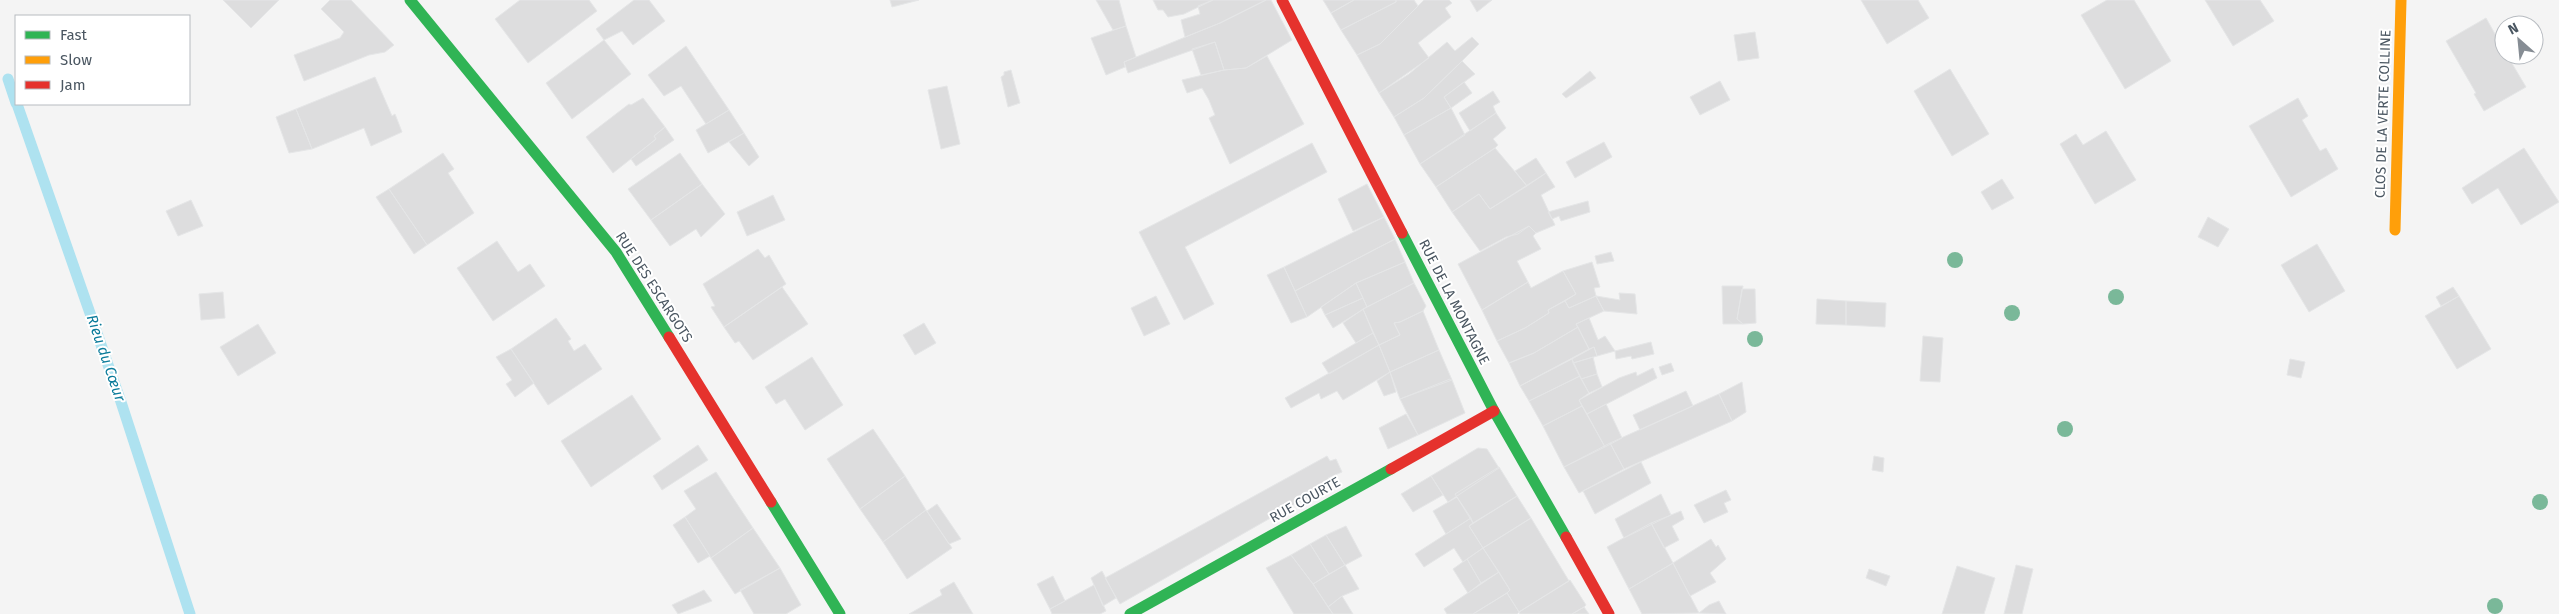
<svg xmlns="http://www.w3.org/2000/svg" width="2559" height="614" font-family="'Fira Sans',sans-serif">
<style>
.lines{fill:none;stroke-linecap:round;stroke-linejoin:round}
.stream{stroke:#aee2f0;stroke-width:11}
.building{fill:#ddddde;stroke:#e5e6e7}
.fast{stroke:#30b455;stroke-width:11}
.slow{stroke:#ff9f0a;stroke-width:11}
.jam{stroke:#e5322d;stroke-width:11}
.tree{fill:#7ab899}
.labels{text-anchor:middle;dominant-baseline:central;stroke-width:4;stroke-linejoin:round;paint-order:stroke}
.street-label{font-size:14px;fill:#4a5661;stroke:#fff}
.water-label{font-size:15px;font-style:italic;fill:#0c7c9b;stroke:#fff}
</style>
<rect width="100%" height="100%" fill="#f4f4f4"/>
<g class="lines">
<path class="stream" d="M8,79L16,103
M17,104L121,402L190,614"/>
</g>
<path class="building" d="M223,0H279L251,28Z
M330,0H351L394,45L385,52L369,55L304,81L294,55L340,38L344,32L321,9Z
M520,0H589L597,11L528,63L495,19Z
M634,0H649L665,21L633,45L622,31L604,40L596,29Z
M890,0H919L892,7Z
M1096,0H1119L1126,26L1113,30Z
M1153,0H1213L1184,14L1168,17L1163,10H1158Z
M1213,0H1266L1220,23L1185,37L1181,20L1200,14L1198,6Z
M1266,0H1271L1292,40L1246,68L1224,70L1215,42L1128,73L1124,62L1220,23Z
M1323,0H1354L1331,13Z
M1354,0H1396V2L1341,30L1331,13Z
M1396,0H1414L1418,6L1380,44L1357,55L1341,30L1396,2Z
M1424,0H1449L1452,3L1445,8L1451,17L1418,43L1429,58L1379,93L1357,55L1380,44Z
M1470,0H1492L1477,12Z
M1861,0H1918L1929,18L1887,44Z
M2107,0H2134L2171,61L2125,89L2081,15Z
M2205,0H2260L2274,21L2233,46Z
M2486,18L2504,50V55H2507L2526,87L2484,111L2474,94L2476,93L2446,41Z
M1126,26L1136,57L1124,62L1125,67L1106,75L1091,38Z
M1755,32L1759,58L1738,61L1734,35Z
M1472,37L1479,44L1462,61L1424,98L1394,117L1379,93L1409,74L1447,42L1455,51Z
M604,40L631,74L572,119L546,83Z
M1215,42L1224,70L1201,75L1192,49Z
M686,46L729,110L706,124L681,86L664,96L648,75Z
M1267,56L1304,124L1230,164L1209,118L1215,115L1209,100L1202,88L1187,93L1182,80L1224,70L1246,68Z
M1462,61L1475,74L1444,97L1451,108L1404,135L1394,117L1424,98Z
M1950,69L1989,134L1952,156L1914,91Z
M1011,70L1020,103L1008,107L1001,77L1004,75V72Z
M1590,71L1596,78L1566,98L1562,94Z
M375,77L392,116L395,114L402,132L371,146L364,128L312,149L296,109Z
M1720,81L1730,100L1700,115L1690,97Z
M1464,82L1472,93L1451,108L1444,97Z
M947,86L960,144L941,149L928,90Z
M1493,91L1500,102L1493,106L1496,113L1470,131L1459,113Z
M643,98L665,127L654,136L656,139L613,173L586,137L629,104L631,105Z
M2298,98L2308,116L2302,120L2320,151L2326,148L2338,169L2291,197L2249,126Z
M1451,108L1465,135L1420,164L1404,135Z
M296,109L312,149L289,153L276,117Z
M729,110L744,133L708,153L696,130Z
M1496,113L1506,128L1493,139L1498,145L1495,148L1436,187L1420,164Z
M665,127L674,140L636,166L631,159L656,139L654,136Z
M2106,131L2136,180L2095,204L2060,144L2076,134L2083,145Z
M744,133L759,157L749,166L729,142Z
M1604,142L1612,157L1575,178L1566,162Z
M1312,143L1327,172L1185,247L1214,304L1184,320L1139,232Z
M1495,148L1527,186L1490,209L1479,194L1452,212L1436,187Z
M2524,148L2559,202L2521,225L2498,188L2472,204L2462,188Z
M443,153L454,169L448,173L474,213L427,245L389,189Z
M680,153L702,184L651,220L628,189Z
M1536,158L1546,173L1527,186L1515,171Z
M1546,173L1555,187L1541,195L1555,225L1536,233L1529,226L1518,234L1506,237L1480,251L1452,212L1479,194L1490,209Z
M2002,179L2014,198L1992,210L1981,192Z
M702,184L725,214L701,237L696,229L670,246L651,220Z
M1367,184L1384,217L1353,231L1338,199Z
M389,189L427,245L414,254L376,197Z
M773,195L785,220L747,236L737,212Z
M191,200L203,226L178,236L166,211Z
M1588,201L1590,212L1561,221L1559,216L1552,219L1548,212Z
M1384,217L1395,239L1295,291L1284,267Z
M2208,217L2229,229L2218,247L2198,237Z
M1529,226L1536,233L1533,236L1541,249L1517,261L1528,282L1482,310L1458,264Z
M1395,239L1405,262L1356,283L1307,317L1295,291Z
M497,241L518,272L530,264L545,286L493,321L457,268Z
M2317,244L2345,291L2309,312L2281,265Z
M758,249L765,258L769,255L786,284L724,327L711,307L715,306L703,284Z
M1611,252L1614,261L1597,264L1595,256Z
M1405,262L1414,283L1367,307L1356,283Z
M1592,262L1600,287L1594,288L1596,296L1569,308L1565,301L1576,294L1563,271Z
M1284,267L1307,317L1291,323L1267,275Z
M1563,271L1576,294L1548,310L1549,313L1525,328L1497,341L1482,310L1528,282L1531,288Z
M1356,283L1363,298L1325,315L1321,307Z
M1414,283L1426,306L1423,311L1400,322L1394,323L1400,335L1379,345L1363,309Z
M1722,286H1743L1737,319L1743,324H1723Z
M782,287L808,324L753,360L739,341L735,343L724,327Z
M2453,287L2459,296L2441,306L2436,297Z
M1742,289H1755L1756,323L1743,324L1737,319Z
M223,292L225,318L201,320L199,294Z
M1619,293L1635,294L1637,314L1604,311L1596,296L1620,300Z
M1156,296L1170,324L1144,336L1131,308Z
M1596,296L1604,311L1576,324L1578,327L1534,353L1509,363L1497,341L1525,328L1549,313L1548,310L1565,301L1569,308Z
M2459,296L2491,349L2457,369L2425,316Z
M1363,298L1367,307L1333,328L1325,315Z
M1817,299L1846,301V325L1816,324Z
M1846,301L1886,303L1885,327L1846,325Z
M1363,309L1373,333L1356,343L1343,323Z
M1423,311L1439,350L1390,372L1379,345L1400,335L1394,323L1400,322Z
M556,318L571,339L568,341L574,351L585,344L602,369L548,405L511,349Z
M1589,318L1598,340L1605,336L1615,351L1597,356L1594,347L1589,349L1576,324Z
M924,323L936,343L915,355L903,335Z
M258,324L276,353L238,376L220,347Z
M1578,327L1589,349L1520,386L1509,363L1534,353Z
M1373,333L1379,345L1329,374L1322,363Z
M1923,336L1943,338L1940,382L1920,381Z
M1651,342L1654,354L1632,359L1631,356L1616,359L1615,351Z
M1379,345L1390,372L1343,400L1337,391L1321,399L1319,393L1291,408L1285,398Z
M1594,347L1597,356L1573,363L1572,359Z
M511,349L534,383L515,397L506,384L512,380L496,357Z
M1439,350L1452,380L1400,399L1390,372Z
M812,357L843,405L805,430L785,399L776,404L765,387Z
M1593,357L1597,374L1581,379L1573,363Z
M1572,359L1580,376L1529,401L1520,386Z
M2290,359L2305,362L2301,378L2287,375Z
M1671,363L1674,371L1662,375L1659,367Z
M1653,368L1657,378L1587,414L1579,400L1619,378L1636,372L1637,376Z
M1390,372L1396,392L1384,396L1377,381Z
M1597,374L1602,387L1589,393L1581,379Z
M1580,376L1589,393L1579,400L1582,406L1543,426L1529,401Z
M1450,379L1452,380L1465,413L1418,435L1400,399Z
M1742,382L1746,412L1732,421L1719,394Z
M1686,391L1693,406L1640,430L1633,415Z
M1719,394L1732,421L1624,469L1610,443Z
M632,395L661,439L591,487L561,441Z
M1606,404L1622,438L1605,447L1587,414Z
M1582,406L1605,447L1564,467L1543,426Z
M1406,414L1418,435L1388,449L1379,428Z
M873,429L905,476L860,509L827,459Z
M1610,443L1624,469L1579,493L1564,467Z
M698,445L708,460L662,490L653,476Z
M1478,448L1487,449L1499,468L1448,502L1431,476Z
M1327,456L1330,461L1336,459L1342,472L1328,478L1330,484L1120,604L1105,578Z
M1874,456L1884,458L1883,472L1872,470Z
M1641,462L1651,483L1595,514L1583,491Z
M1499,467L1517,496L1473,523L1455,494Z
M716,472L753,528L711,558L685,517L696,509L684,491Z
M905,476L926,510L883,542L860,509Z
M1431,476L1443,495L1413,512L1401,494Z
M1726,490L1731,500L1724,503L1728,512L1704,523L1694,505Z
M1661,494L1671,515L1624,538L1615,519Z
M1517,496L1531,518L1483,548L1469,526Z
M1457,497L1471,518L1446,534L1433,511Z
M937,504L961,539L949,544L927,511Z
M926,510L952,548L907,579L883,542Z
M1681,511L1684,519L1672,526L1679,540L1664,548L1651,523Z
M685,517L710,556L698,563L673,525Z
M1471,518L1473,523L1469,526L1483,548L1463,562L1454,548L1424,567L1415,554Z
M1531,518L1569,581L1519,612L1507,593L1510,590L1483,548Z
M1651,523L1673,563L1629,589L1607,547Z
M1346,526L1362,556L1345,565L1326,535Z
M753,528L780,568L735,594L711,558Z
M1326,535L1345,565L1329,574L1310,544Z
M1711,539L1716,547L1718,545L1726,559L1710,573L1716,582L1690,596L1673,563Z
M1310,544L1329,574L1313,584L1291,555Z
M1483,548L1499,572L1481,583L1467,559Z
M1291,555L1313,584L1333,614H1294L1266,568Z
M1467,559L1481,583L1468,593L1453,569Z
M1673,563L1699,613L1642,614L1629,589Z
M1345,565L1359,589L1342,596L1328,607L1313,584Z
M2016,565L2033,569L2022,614H2004Z
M1957,566L1995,578L1984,614H1942Z
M780,568L801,605L786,614H754L740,590Z
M1869,569L1890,576L1886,586L1866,578Z
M1102,571L1116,598L1103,606L1091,578Z
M1499,572L1510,590L1507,593L1473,614H1447L1444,609Z
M1053,576L1065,601L1050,609L1037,584Z
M1570,580L1586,605L1584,607L1572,614H1520L1519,612Z
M954,582L973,614H909L942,595L940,590Z
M1094,585L1106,611L1100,614H1052L1050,609Z
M704,590L712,601L678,614L672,605Z
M1507,593L1519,612L1517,614H1473Z
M1342,596L1353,614H1333L1328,607Z
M1719,601L1726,614L1699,613L1709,605Z
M1584,607L1589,614H1572Z"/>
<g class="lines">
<path class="fast" d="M410,0L616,252L669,337
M1402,233L1494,411L1566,537
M771,502L840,614
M1130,614L1391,469"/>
<path class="slow" d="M2395,230L2401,0"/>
<path class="jam" d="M1282,0L1402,233
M669,337L771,502
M1391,469L1494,411
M1566,537L1609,614"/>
</g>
<g class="tree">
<circle cx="1955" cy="260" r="8"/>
<circle cx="2116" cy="297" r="8"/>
<circle cx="2012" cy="313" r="8"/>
<circle cx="1755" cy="339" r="8"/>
<circle cx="2065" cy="429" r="8"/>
<circle cx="2540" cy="502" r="8"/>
<circle cx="2495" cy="606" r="8"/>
</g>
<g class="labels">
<g class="street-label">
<text transform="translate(2383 114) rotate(-88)">CLOS DE LA VERTE COLLINE</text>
<text transform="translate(654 287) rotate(57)">RUE DES ESCARGOTS</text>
<text transform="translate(1454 302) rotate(63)">RUE DE LA MONTAGNE</text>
<text transform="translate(1305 500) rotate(-29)">RUE COURTE</text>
</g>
<g class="water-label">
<text transform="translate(106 358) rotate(71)">Rieu du Cœur</text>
</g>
</g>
<rect x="15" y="15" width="175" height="90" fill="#ffffff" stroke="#b7bbc0"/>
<rect x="25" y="31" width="25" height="8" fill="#30b455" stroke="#b7bbc0"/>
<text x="60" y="40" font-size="15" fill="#4a5661">Fast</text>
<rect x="25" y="56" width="25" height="8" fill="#ff9f0a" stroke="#b7bbc0"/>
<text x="60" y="65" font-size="15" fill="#4a5661">Slow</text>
<rect x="25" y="81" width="25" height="8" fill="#e5322d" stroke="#b7bbc0"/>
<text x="60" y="90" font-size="15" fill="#4a5661">Jam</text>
<g transform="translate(2519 40) rotate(333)"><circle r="24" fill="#ffffff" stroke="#b7bbc0"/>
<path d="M0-4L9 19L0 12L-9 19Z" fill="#868d94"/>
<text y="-8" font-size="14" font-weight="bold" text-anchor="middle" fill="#4a5661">N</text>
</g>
</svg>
